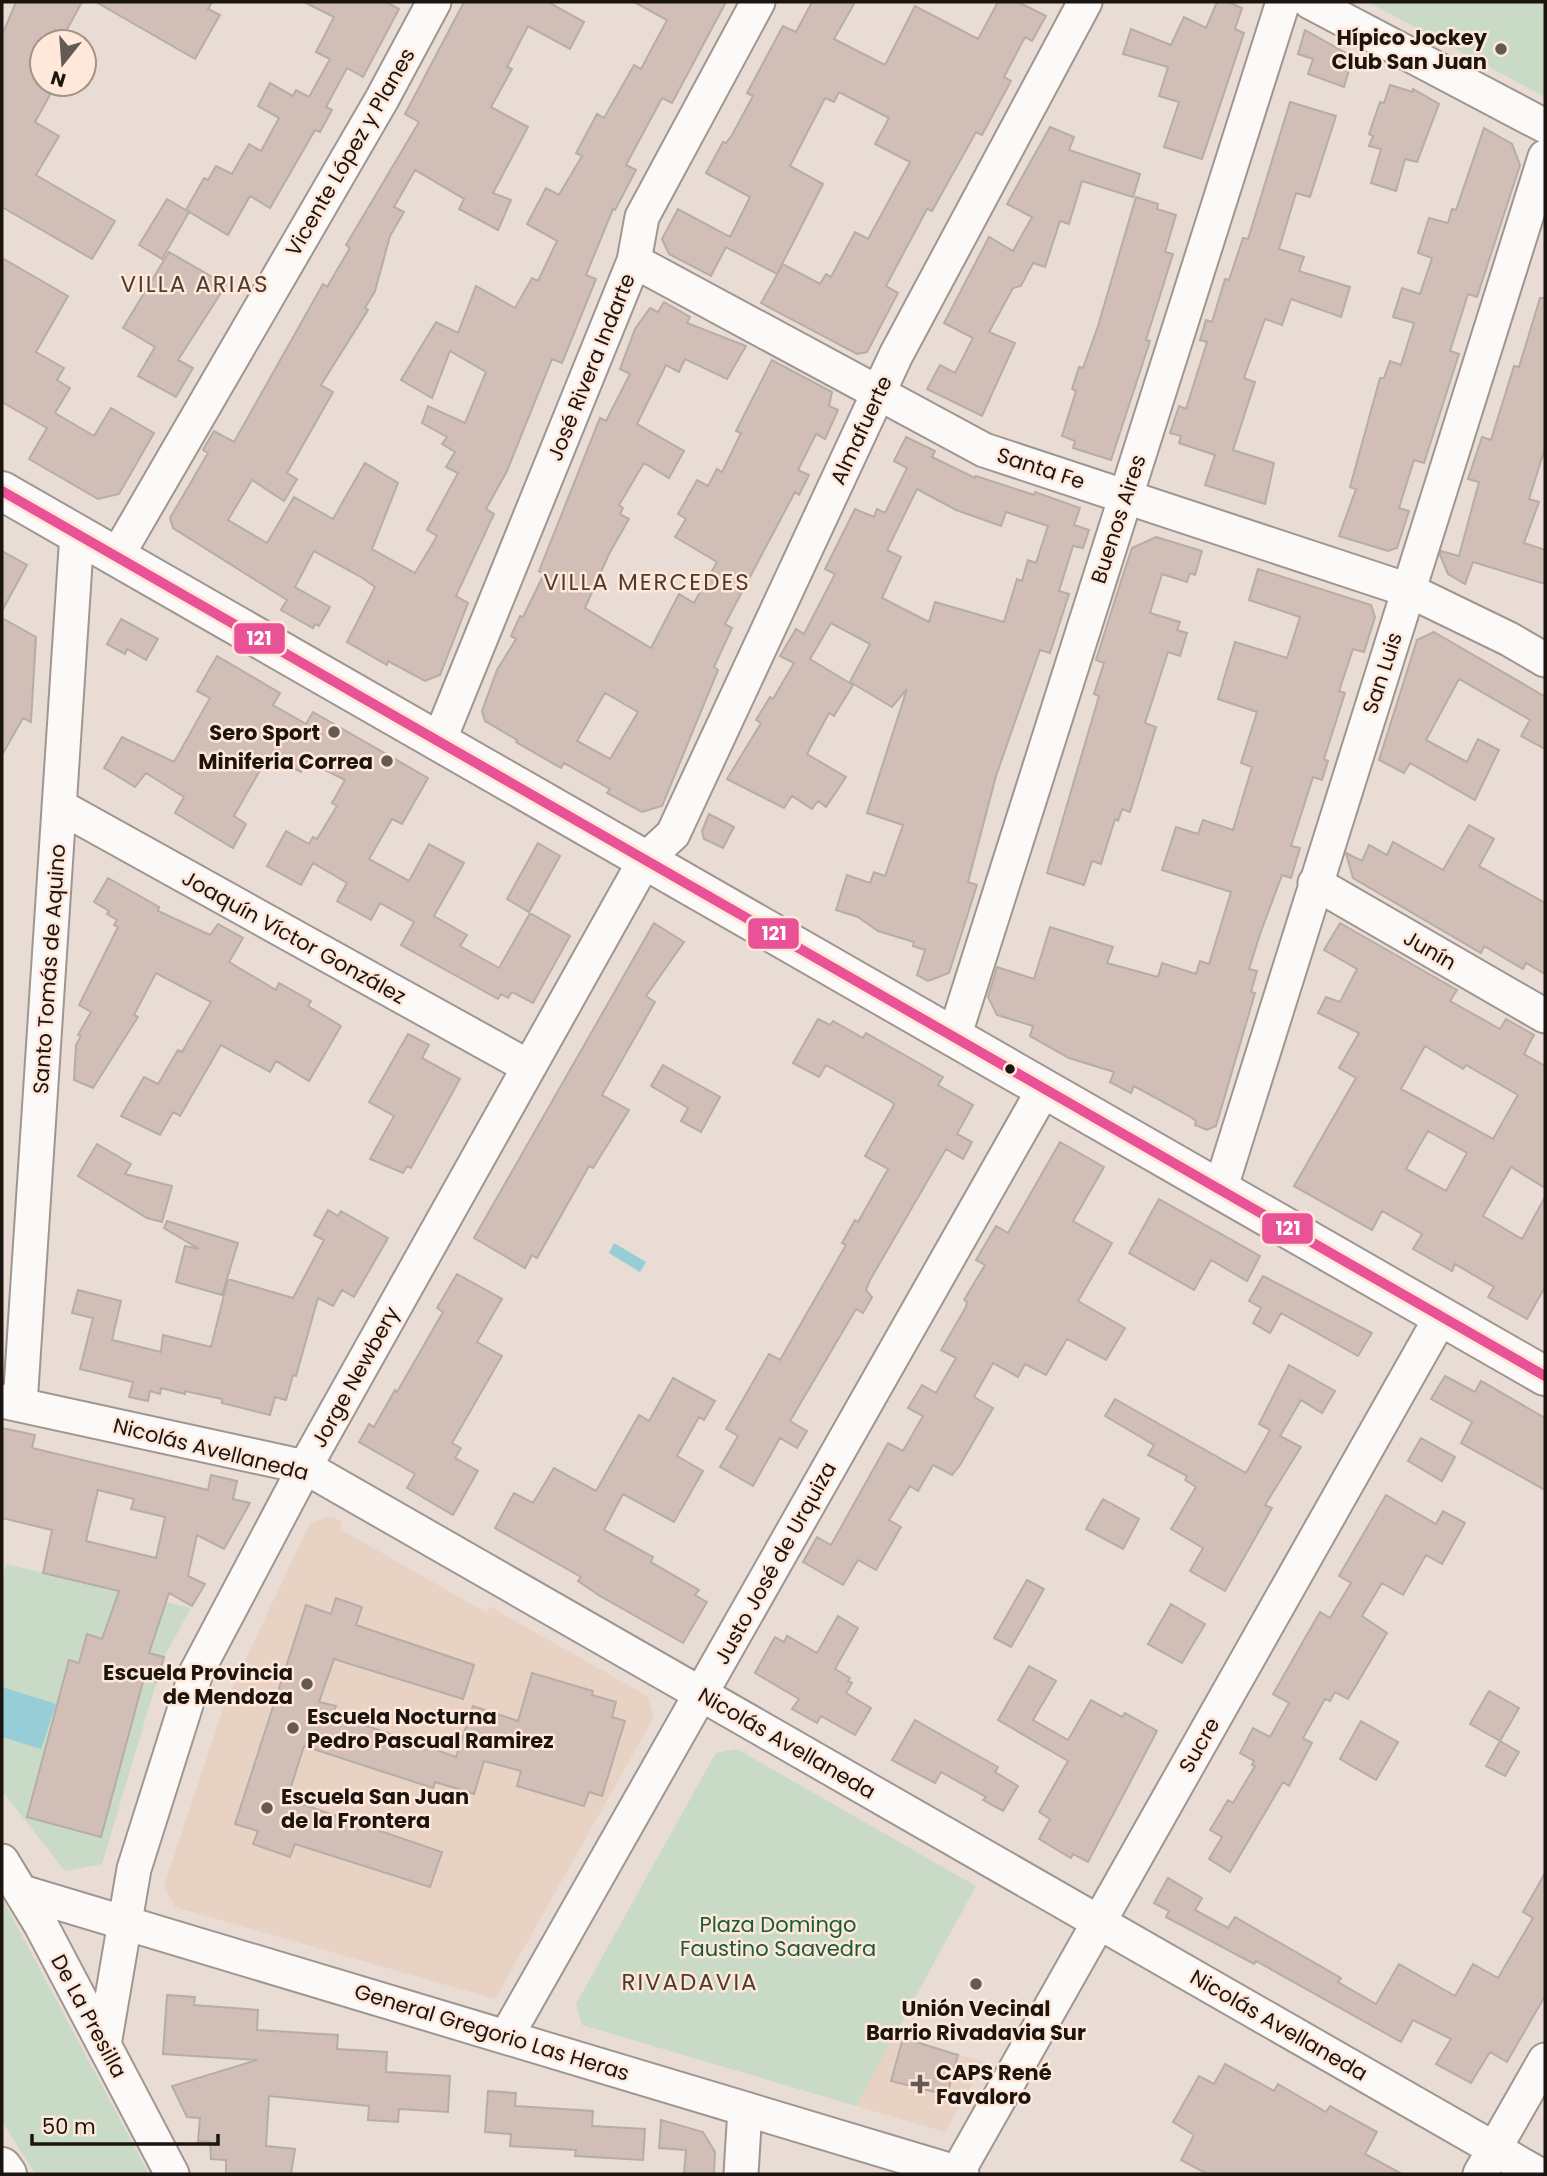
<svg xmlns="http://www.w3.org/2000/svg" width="1547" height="2176" font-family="Poppins,sans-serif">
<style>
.built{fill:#e8d2c4}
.green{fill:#c9dbc7}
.water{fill:#96cdd6}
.building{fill:#d1beb7;stroke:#b7ada7;stroke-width:2;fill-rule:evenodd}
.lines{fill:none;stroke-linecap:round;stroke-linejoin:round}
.minor-casing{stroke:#a09690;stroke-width:37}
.major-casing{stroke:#a09690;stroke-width:42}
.highway-casing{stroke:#a09690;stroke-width:42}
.minor{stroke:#fcfaf9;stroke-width:33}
.major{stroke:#fcfaf9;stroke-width:38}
.highway{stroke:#fcfaf9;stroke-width:38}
.bus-1-casing{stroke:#ffe8d9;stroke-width:16}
.bus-1{stroke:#e95297;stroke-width:10}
.poi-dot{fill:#645a54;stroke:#ffe8d9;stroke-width:2.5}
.bus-dot{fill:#1c140f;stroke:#ffe8d9;stroke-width:2.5}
.labels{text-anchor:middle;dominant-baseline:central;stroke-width:5;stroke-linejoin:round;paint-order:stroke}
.poi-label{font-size:21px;font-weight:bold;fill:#1c140f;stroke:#ffe8d9;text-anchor:end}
.street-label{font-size:21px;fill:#1c140f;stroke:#ffe8d9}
.park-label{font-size:21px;fill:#165c37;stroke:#ffe8d9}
.neighbourhood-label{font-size:23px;letter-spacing:2px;fill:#4e3c30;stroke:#ffe8d9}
.line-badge{stroke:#ffe8d9;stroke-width:2.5}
.badge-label{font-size:19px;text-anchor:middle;font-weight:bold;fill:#fff}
</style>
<rect width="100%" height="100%" fill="#e9dcd4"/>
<path class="built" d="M331,1516L342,1522L340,1529L487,1613L489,1606L647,1696L654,1717L495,1999L175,1907L164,1886L225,1703L310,1523Z
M894,2036L985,2062L945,2132L856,2106Z"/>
<path class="green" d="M1368,2H1545V97Z
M6,1564L191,1608L164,1657L102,1864L65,1871L2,1791V1585Z
M737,1749L976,1886L856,2106L582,2025L576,2004L709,1765L716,1753Z
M2,1898L149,2174H35L2,2121Z"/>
<path class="water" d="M614,1243L646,1262L640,1272L609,1253Z
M2,1687L56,1704L41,1749L2,1737Z"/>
<path class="building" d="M16,2H82L64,35L55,30L49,42H42V84H56L35,122L59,136L36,175L115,221L92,259L2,207V35Z
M96,2H212L208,9L220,15L195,59Z
M304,2H386L399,9L363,77L347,68L326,107L332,110L320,132L315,130L270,208L250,196L228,235L186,210L204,178L208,180L216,166L232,174L249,144L261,151L279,118L258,106L270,83L293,96L296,90L309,97L330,59L316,52L334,17Z
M464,2H548L584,22L570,49L528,26L507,67L512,69L491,107L528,127L493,193L511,200L498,230L459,209L464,199L415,170L394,207L404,212L390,236L375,291L365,308L368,310L321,385L333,392L287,473L297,479L284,501L252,480L228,520L267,543L294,497L333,519L365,463L398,483L372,549L415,573L437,536L427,530L458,473L446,467L455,452L442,444L447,437L422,423L428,406L465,423L486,372L450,351L432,398L401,380L436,322L458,333L476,286L515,308L532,278L538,281L557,241L527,224L546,188L559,195L582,156L576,153L597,114L604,118L634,65L641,69L667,20L634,2H726L672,103L662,98L626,165L636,170L615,210L613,209L586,275L596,279L562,363L552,359L507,471L486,509L494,514L456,596L468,603L440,675L425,681L388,661L387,665L347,642L375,587L361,577L314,551L295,587L330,607L319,626L315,624L313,628L281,610L287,600L173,528L170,518L208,453L203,450L214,431L234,442L323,284L327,287L350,248L346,245L419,122L405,114Z
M812,2H855L834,39L885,65L915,6L978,39L998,2H1018L1046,16L1032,41L1025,37L1004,77L1011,81L982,135L976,132L932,211L927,209L886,286L898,293L867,352L857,354L761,303L783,264L820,284L826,274L831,277L855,232L868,239L910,162L875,144L889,118L839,92L834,102L825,98L790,166L823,184L777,274L726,247L711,276L669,254L662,239L678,209L730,237L750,197L706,173L723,142L726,143L732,135L753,96L747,93L783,26L796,32Z
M1217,2H1228L1242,8L1235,29L1244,33L1202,159L1164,147L1179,102L1159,96L1168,67L1123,54L1131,29L1171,45L1184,17L1206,28Z
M1305,30L1353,57L1344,87L1308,74L1313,59L1298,54Z
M1390,85L1413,92V89L1439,104L1417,162L1405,159L1396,191L1371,183L1381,149L1369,146L1373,136L1369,134L1380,102L1384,103Z
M1290,102L1336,116L1310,197L1296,193L1279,249L1304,257L1299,271L1350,287L1341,317L1291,299L1282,325L1265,319L1244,378L1255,382L1233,450L1274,463L1265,504L1205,485L1215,455L1179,443L1181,436L1170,433L1179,406L1186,409L1207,342L1200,340L1206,320L1212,322L1225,279L1229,280L1243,238L1248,239Z
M1050,127L1074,137L1069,150L1140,174L1133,197L1082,181L1069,224L1060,221L1045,267L1033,263L1021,286L1013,288L989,332L1015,343L982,416L927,389L940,365L955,373L973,338L944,323L989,237L1013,251L1032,217L1007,204Z
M1484,128L1512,144L1520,165L1477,297L1468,294L1450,351L1459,354L1424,463L1414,460L1399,508L1409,511L1397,548L1388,551L1339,536L1356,489L1350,487L1380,378H1384L1390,361L1401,365L1414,323L1393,317L1402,288L1420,294L1432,258L1418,253L1429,218L1448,223L1452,209L1456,210Z
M1136,197L1158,204L1157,209L1176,215L1165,252L1173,254L1146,340L1150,341L1111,460L1073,448L1075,441L1062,436L1076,391L1072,389L1079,367L1083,368L1098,326Z
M167,199L189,212L162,259L139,245Z
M169,252L226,285L178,360L193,368L176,397L138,376L155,347L123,328Z
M2,258L68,296L36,352L64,368L57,380L70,388L55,413L94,436L111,408L154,433L119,494L98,499L29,459L47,428L2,402Z
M1540,298H1545V448L1529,499L1539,502L1524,543L1545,550V584L1473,562L1465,584L1448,574L1440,555L1441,551L1459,556L1479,482L1468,479L1482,437L1491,440L1514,366L1519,367Z
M664,302L690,317L687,323L746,346L727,379L685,359L679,372L666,365L637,424L684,451L669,478L644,463L619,505L623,508L620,514L629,519L609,554L585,608L651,648L679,594L694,603L717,562L675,537L686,519L678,514L697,480L708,486L717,469L722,472L741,433L736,431L772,360L832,392L829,406L838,410L825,439L816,434L798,470L809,475L799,495L795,492L725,624L732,628L714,667L718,670L662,806L642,812L607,793L610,789L564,763L561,768L516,742L517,740L485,721L482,711L497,670L516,639L511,636L520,616L523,617L544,574L539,571L600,418L606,421L630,374L620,369L635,329L650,308L658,312ZM605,693L638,712L610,759L577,741Z
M906,437L935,451L932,457L975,478L976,476L1034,495L1035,492L1080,508L1074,525L1089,530L1083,548L1073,546L1059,591L1069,594L1050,653L1040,650L996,776L968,882L977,885L949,973L928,981L917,975L925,950L913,946L914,942L878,931L858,917L836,910L847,875L870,883L874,872L885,876L903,825L867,813L907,689L892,707L850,682L870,644L831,623L810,659L853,685L834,716L829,713L807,754L846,777L826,807L818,801L812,809L792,796L784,808L727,779L761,723L756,720L770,697L773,699L794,663L780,656L796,629L804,634L835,574L825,569L855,509L874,517L877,509L885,513L907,468L894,461ZM917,489L956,510L1001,526L1006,512L1048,526L1036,563L1028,560L1022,581L1017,579L1004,622L935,602L929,622L882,598L901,557L887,550Z
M1156,537L1202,551L1195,575L1190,573L1187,582L1162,574L1150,613L1180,622L1177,630L1187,633L1180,656L1168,652L1145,723L1156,727L1130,812L1122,809L1118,821L1115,819L1101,864L1092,861L1084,885L1047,873L1099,696L1094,694L1104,663L1096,660L1123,575L1132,548Z
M2,551L27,565L2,611Z
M1258,569L1371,605L1375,617L1364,652L1353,649L1339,691L1345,693L1324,759L1328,761L1322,780L1313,777L1291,846L1300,848L1291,878L1282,875L1260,934L1249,969L1257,971L1251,992L1255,993L1216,1126L1207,1130L1195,1125L1196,1121L1189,1116L1134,1086L1131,1093L1110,1082L1114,1072L1069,1058L1030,1036L1033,1026L997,1015L988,997L997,967L1034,979L1050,927L1113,947L1107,963L1158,977L1162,963L1196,974L1200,961L1209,964L1231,892L1162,870L1176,827L1198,834L1203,820L1233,830L1252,767L1241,763L1257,712L1218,699L1235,642L1287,658L1300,617L1249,600Z
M2,618L36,637L31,722L23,718L2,755Z
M121,619L158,639L146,660L127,649L125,654L107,644Z
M1434,632L1544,696L1545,694V749L1521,736L1530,720L1459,679L1426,740L1467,762L1478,739L1499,750L1475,800L1410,763L1404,773L1379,760L1417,640Z
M217,656L280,693L273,705L306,724L313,712L428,778L402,824L392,819L369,859L409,881L429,844L464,863L434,916L467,935L460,946L499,968L530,913L570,936L533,1003L512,992L508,998L501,994L498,999L401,945L414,922L380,903L371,920L337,901L347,883L313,863L301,885L267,866L286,831L309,844L313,837L317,839L337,806L332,803L345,780L307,761L301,772L268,756L234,816L246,824L233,848L175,813L184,797L146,773L135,787L104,768L122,737L174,762L210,698L197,691Z
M709,814L734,827L723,848L704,839L702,831Z
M1469,825L1494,839L1479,866L1545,903V974L1526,963L1523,969L1484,946L1481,953L1353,878L1346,853L1362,861L1369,845L1387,855L1393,842L1443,870Z
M538,843L560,856L529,912L507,899Z
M108,878L159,907L158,911L210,935L218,924L243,938L229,962L276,990L279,983L311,1001L308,1006L341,1026L309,1081L276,1061L270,1072L221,1045L180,1116L173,1112L160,1135L121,1116L144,1077L158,1084L178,1050L182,1052L211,1002L156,973L134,1015L138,1017L93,1088L74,1080L76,1045L81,1036L78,1035L91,1012L79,1005L118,927L114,925L117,920L107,914L109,911L94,902Z
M654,923L684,942L646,996L655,1002L602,1095L629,1110L593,1168L589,1166L537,1258L532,1255L525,1268L474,1238Z
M1340,923L1457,990L1450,1001L1500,1029L1506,1019L1534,1035L1524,1054L1545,1066V1188L1511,1167L1483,1216L1522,1239L1545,1197V1287L1527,1319L1488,1297L1494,1287L1455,1264L1452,1271L1413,1249L1422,1234L1382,1211L1372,1230L1294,1186L1356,1078L1339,1068L1359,1033L1318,1013L1326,997L1340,1002L1357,969L1324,950ZM1425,1046L1463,1069L1466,1065L1518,1095L1493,1139L1401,1089ZM1428,1131L1467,1153L1446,1191L1406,1169Z
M818,1019L830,1025L833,1021L863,1038L866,1033L943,1077L938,1085L973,1105L957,1134L972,1142L963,1159L946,1149L870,1280L866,1290L872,1297L863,1313L856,1309L790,1421L807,1431L797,1448L780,1438L753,1486L720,1467L738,1436L726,1429L769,1354L780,1360L846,1245L842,1243L855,1220L858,1222L888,1169L865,1156L894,1105L892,1102L826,1065L819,1077L793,1063Z
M408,1034L429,1045L422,1058L460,1079L411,1168L407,1166L403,1173L370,1159L394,1116L369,1102Z
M663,1065L720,1097L701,1132L681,1121L688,1108L651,1086Z
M1060,1142L1104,1167L1073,1221L1112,1243L1078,1301L1125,1328L1106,1360L1067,1339L1046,1375L1025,1364L1018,1377L993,1363L974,1397L993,1408L960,1465L952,1475L933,1465L918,1491L910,1486L889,1520L901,1527L876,1570L858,1560L843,1585L803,1562L817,1537L831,1545L888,1443L903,1451L923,1416L908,1408L922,1385L936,1393L956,1358L941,1350L966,1307L967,1302L964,1300L985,1265L976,1260L996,1226L1008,1233Z
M97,1144L131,1164L125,1174L172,1186L162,1222L147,1218L78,1176Z
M1159,1199L1260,1256L1247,1281L1211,1260L1194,1290L1129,1253Z
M328,1210L338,1216L341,1211L388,1238L354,1297L342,1290L333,1306L318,1298L296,1376L293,1375L286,1400L275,1397L270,1415L222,1403V1399L185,1391V1394L161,1388L160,1394L150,1391L148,1401L129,1397L133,1382L80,1369L93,1318L72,1313L78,1290L121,1301L112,1340L161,1352L163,1335L211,1347L228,1279L293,1298L324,1240L314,1235Z
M167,1221L238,1243L222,1295L176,1282L185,1246L199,1249L164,1228Z
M457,1274L502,1299L477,1342L502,1356L452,1443L461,1448L455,1458L478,1471L453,1515L407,1488L415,1474L359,1442L369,1424L374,1427L395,1390L397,1392L443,1312L437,1308Z
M1263,1276L1372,1333L1358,1356L1281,1313L1270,1333L1253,1323L1261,1308L1249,1301Z
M1289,1365L1335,1391L1322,1413L1301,1400L1280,1436L1301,1447L1265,1505L1272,1508L1225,1591L1190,1571L1203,1548L1171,1529L1196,1487L1185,1480L1187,1476L1148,1455L1154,1445L1105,1416L1115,1399L1246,1473L1270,1430L1259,1424Z
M1445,1376L1475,1392L1481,1381L1545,1418V1490L1461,1443L1472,1422L1431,1399Z
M673,1378L715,1401L704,1420L699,1417L677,1456L703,1471L674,1522L623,1494L604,1530L653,1557L651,1562L699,1590L695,1595L707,1602L683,1643L600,1596L578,1581L581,1577L495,1528L514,1493L533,1503L554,1468L596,1491L639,1415L649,1421Z
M2,1428L35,1435L32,1448L208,1490L211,1475L237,1481L233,1499L250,1503L224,1549L197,1535L188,1576L205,1584L192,1606L169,1593L149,1653L164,1657L157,1682L144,1678L101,1837L27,1817L69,1660L79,1663L87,1634L102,1639L119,1591L43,1573L52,1530L2,1518ZM98,1490L134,1499L131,1509L165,1517L156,1558L86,1541Z
M1421,1438L1455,1457L1442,1481L1408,1461Z
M1386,1495L1436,1524L1443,1511L1465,1523L1442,1564L1426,1555L1403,1595L1382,1583L1362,1616L1387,1633L1348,1699L1335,1692L1330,1701L1325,1699L1303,1738L1312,1743L1289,1786L1283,1782L1230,1872L1209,1859L1222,1837L1210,1830L1228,1800L1233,1803L1255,1766L1252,1765L1254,1761L1240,1753L1253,1728L1270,1737L1289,1703L1273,1694L1320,1612L1330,1618L1351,1583L1339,1576Z
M1103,1499L1139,1519L1123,1549L1086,1529Z
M1027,1580L1044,1589L1011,1647L994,1638Z
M336,1598L362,1607L356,1625L474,1665L463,1699L334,1659L319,1702L336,1706L333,1714L456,1757L473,1706L518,1721L532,1673L593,1691L592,1695L616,1702L612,1717L625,1721L602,1796L589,1792L584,1806L517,1786L521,1771L484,1761L474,1794L435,1782L433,1788L304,1746L287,1799L442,1852L430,1887L295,1844L290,1857L253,1844L258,1831L235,1824L306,1605L331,1614Z
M1171,1604L1205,1624L1182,1663L1148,1644Z
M838,1616L858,1628L835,1669L850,1678L848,1681L852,1683L846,1693L871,1708L855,1735L821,1716L817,1723L792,1709L799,1699L755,1673L775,1637L784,1642L787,1636L817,1653Z
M1029,1666L1056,1681L1033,1720L1068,1740L1091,1700L1122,1717L1125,1713L1157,1731L1088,1862L1073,1854L1071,1858L1039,1839L1050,1819L1039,1812L1068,1761L998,1720Z
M1489,1691L1519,1708L1500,1741L1470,1724Z
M915,1720L998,1767L995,1772L1018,1786L1003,1811L983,1800L986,1797L941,1772L935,1783L892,1760Z
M1361,1721L1398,1742L1376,1780L1340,1759Z
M1500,1741L1519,1752L1505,1776L1486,1766Z
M1545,1873V1996L1507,2062L1490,2052L1471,2083L1436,2064L1451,2039L1413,2020L1401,2042L1256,1961L1254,1964L1166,1917L1169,1911L1154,1903L1168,1878L1202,1898L1195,1910L1228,1928L1235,1917L1341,1978L1338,1982L1376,2004L1399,1964L1455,1996L1473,1964L1498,1978L1533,1918L1523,1912Z
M167,1995L195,1997L194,2005L258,2010L257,2030L338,2035L337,2049L387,2052L386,2072L450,2076L448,2112L399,2109L398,2122L368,2120L369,2106L269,2096L266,2146L295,2149L291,2174H226V2160L211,2159L210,2142L198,2141L200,2118L187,2117L172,2086L257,2060L163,2054Z
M903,2038L958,2055L947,2095L891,2081Z
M1225,2064L1274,2091L1278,2084L1326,2112L1330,2106L1377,2132L1365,2154L1402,2174H1207L1181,2160L1194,2135L1173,2122L1199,2076L1214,2084Z
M488,2091L516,2093L515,2106L593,2111L592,2126L645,2129L643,2160L575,2156L576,2150L510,2146L511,2134L485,2132Z
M661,2120L703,2132L715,2152L714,2174H684L686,2150L659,2148Z"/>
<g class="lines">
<defs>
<path id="minor" d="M1310,2L1545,126
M634,261L984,450L1408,590L1509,639L1545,660
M117,556L382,99L434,2
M439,741L634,261L642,217L758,2
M59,806L529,1067
M1315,883L1545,1016
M954,1037L1283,2
M1220,1190L1545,157
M2,1401L305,1467L1538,2174
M20,1405L77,533
M2,1861L41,1925L172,2174
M22,1892L962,2174
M506,2037L1044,1089
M104,2045L134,1869L196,1673L305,1467L645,860L673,834L896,355L1085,2
M957,2173L1441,1317
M741,2174L745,2109
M1480,2174L1545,2060"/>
<path id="major" d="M2,491L1545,1376"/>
<path id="highway" d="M2,2167L7,2174"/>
</defs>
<use href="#minor" class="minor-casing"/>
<use href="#major" class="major-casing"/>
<use href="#highway" class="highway-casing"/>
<use href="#minor" class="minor"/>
<use href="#major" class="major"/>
<use href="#highway" class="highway"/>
<defs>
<path id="bus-1" d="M2,491L1545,1376"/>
</defs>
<use href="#bus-1" class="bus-1-casing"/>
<use href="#bus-1" class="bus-1"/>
</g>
<g class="poi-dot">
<circle cx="1501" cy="49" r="7"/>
<circle cx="334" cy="732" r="7"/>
<circle cx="387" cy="761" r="7"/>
<circle cx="307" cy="1684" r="7"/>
<circle cx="293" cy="1728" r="7"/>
<circle cx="267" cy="1808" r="7"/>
<circle cx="976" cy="1984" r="7"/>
<path d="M916.5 2073.5h7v7h7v7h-7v7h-7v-7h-7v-7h7z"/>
</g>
<circle class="bus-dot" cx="1010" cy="1069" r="6"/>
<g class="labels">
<g class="poi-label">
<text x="1487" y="37">Hípico Jockey<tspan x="1487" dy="24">Club San Juan</tspan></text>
<text x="320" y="732">Sero Sport</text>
<text x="373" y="761">Miniferia Correa</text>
<text x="293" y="1672">Escuela Provincia<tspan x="293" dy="24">de Mendoza</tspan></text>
<text x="307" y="1716" text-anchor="start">Escuela Nocturna<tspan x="307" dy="24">Pedro Pascual Ramirez</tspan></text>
<text x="281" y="1796" text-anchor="start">Escuela San Juan<tspan x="281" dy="24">de la Frontera</tspan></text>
<text x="976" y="2008" text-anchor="middle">Unión Vecinal<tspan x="976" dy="24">Barrio Rivadavia Sur</tspan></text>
<text x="936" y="2072" text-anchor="start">CAPS René<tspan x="936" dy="24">Favaloro</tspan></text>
</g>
<g class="street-label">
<text transform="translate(350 152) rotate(-60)">Vicente López y Planes</text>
<text transform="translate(591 367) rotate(-68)">José Rivera Indarte</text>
<text transform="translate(861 430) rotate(-65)">Almafuerte</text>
<text transform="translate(1041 468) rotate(18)">Santa Fe</text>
<text transform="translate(1118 519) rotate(-72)">Buenos Aires</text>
<text transform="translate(1382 673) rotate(-72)">San Luis</text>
<text transform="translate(294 937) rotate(29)">Joaquín Víctor González</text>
<text transform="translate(1430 950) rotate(30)">Junín</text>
<text transform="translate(49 969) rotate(-86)">Santo Tomás de Aquino</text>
<text transform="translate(355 1377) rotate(-61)">Jorge Newbery</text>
<text transform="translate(211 1449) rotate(14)">Nicolás Avellaneda</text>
<text transform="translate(775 1563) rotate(-61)">Justo José de Urquiza</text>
<text transform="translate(787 1743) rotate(30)">Nicolás Avellaneda</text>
<text transform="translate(1199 1745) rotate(-60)">Sucre</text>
<text transform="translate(89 2016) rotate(62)">De La Presilla</text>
<text transform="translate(1279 2025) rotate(30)">Nicolás Avellaneda</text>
<text transform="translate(492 2032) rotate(17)">General Gregorio Las Heras</text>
</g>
<g class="park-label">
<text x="778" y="1924">Plaza Domingo<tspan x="778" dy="24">Faustino Saavedra</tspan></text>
</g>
<g class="neighbourhood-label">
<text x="195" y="284">VILLA ARIAS</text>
<text x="647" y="582">VILLA MERCEDES</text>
<text x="690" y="1982">RIVADAVIA</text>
</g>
</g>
<g class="line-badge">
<rect x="233" y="622" width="53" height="33" rx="7" fill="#e95297"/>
<rect x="747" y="917" width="53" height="33" rx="7" fill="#e95297"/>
<rect x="1261" y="1212" width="53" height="33" rx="7" fill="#e95297"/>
</g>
<g class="badge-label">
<text x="259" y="645">121</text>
<text x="774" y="940">121</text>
<text x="1288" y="1235">121</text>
</g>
<rect width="1547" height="2176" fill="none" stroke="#1c140f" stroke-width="7"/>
<g transform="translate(63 63) rotate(197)"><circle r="33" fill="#ffe8d9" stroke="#a49388" stroke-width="2"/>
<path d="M0-5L12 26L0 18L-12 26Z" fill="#645a54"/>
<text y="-10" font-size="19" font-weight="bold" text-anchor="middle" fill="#1c140f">N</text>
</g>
<path d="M32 2134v10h186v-10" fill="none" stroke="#1c140f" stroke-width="3.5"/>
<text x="42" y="2134" font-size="21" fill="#1c140f" stroke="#ffe8d9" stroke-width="5" paint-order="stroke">50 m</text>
</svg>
